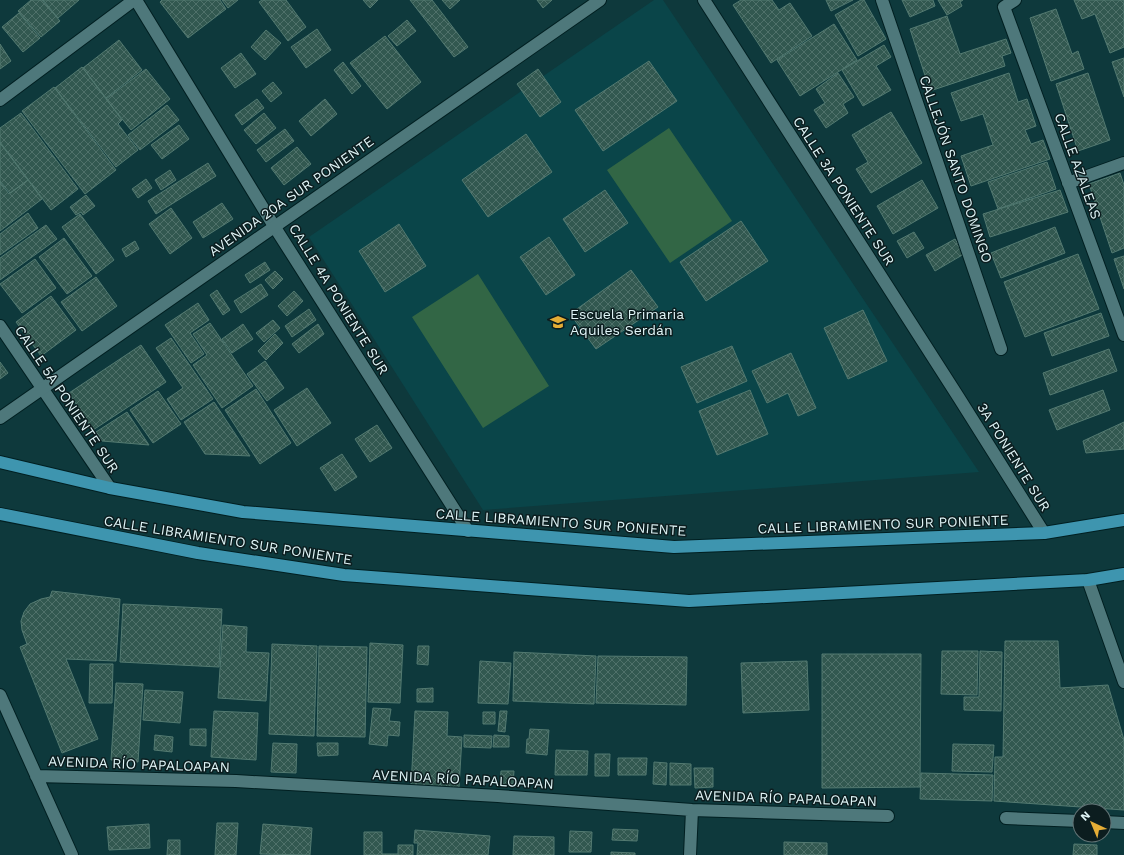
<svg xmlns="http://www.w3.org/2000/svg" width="1124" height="855" font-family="'Work Sans',sans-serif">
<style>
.built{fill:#0a4549}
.pitch{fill:#326645}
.building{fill:url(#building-cross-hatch);stroke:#537a71}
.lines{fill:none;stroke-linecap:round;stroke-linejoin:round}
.minor-casing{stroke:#001f21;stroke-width:14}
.tertiary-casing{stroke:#001f21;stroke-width:14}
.primary-casing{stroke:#001f21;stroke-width:14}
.minor{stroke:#4e787b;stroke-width:12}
.tertiary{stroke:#4e787b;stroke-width:12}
.primary{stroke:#3e95af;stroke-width:12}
.labels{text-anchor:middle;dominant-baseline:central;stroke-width:3;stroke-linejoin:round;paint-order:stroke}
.street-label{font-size:14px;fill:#e0f5f7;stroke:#0c1d1f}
.poi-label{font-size:14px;fill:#e0f5f7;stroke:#0c1d1f;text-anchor:start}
</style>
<defs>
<pattern id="building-cross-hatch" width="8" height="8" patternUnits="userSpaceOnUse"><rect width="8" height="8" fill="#325850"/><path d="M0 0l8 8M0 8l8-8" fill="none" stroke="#4f716a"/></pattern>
</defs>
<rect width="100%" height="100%" fill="#0e393c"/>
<path class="built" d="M654,0H663L979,472L483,510L309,237Z"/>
<path class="pitch" d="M669,128L732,221L670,263L607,170Z
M478,274L549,386L483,428L412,317Z"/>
<path class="building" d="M31,0H42L60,21L41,37L18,11Z
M43,0H79L58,18Z
M162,0H220L226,9L188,38L160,2Z
M222,0H238L228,8Z
M262,0H286L306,27L288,41L259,2Z
M363,0H378L370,8Z
M410,0H432L468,47L454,57Z
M442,0H460L450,9Z
M537,0H552L543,8Z
M741,0H772L779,10L790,3L812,36L771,63L733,5Z
M826,0H853L831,11Z
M861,0H864L886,39L858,56L835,15Z
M902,0H933L935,6L910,17Z
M938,0H963L960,2L962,6L947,15Z
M1074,0H1124V47L1110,53L1095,14L1082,19Z
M1056,9L1072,54L1078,51L1084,69L1051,81L1030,18Z
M19,13L40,38L23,52L2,27Z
M947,16L960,54L1006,39L1011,53L1002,56L1005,66L930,91L910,29Z
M407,20L416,31L397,46L388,36Z
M834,24L857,60L800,96L777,60Z
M317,29L331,50L306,68L291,47Z
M266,30L281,43L265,60L251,47Z
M385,36L421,82L387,109L350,63Z
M119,40L142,70L106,98L83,68Z
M0,44L11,61L0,69Z
M884,45L891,57L876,66L891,90L863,106L842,70Z
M241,53L256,74L235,88L221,68Z
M1124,58V97L1112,62Z
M649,61L677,101L603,151L575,110Z
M343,62L361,86L352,94L334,70Z
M82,67L122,120L118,124L138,150L116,167L55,88Z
M146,69L170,99L131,130L106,99Z
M538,69L561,102L540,117L517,84Z
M838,73L854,97L843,104L848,113L826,128L814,110L825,103L816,89Z
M1009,73L1018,102L1027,99L1036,126L1025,130L1031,144L1043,140L1050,159L971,186L961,156L993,145L983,114L961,121L951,93Z
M1088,73L1110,140L1078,151L1056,84Z
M273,82L282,93L271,102L262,91Z
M54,87L116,170L85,194L22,111Z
M257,99L264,108L242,125L235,115Z
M325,99L337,114L311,136L299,121Z
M167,105L179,120L140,150L128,135Z
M891,112L922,163L871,193L856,169L868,162L852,135Z
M21,113L78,189L51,210L0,142V128Z
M264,113L276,128L256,144L244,130Z
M179,125L189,139L162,159L151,145Z
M285,129L294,141L266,162L257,150Z
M526,134L552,172L488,217L462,180Z
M0,143L28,180L10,193L0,181Z
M297,147L311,164L284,185L271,168Z
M1047,162L1056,189L998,209L988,182Z
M208,163L216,176L156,214L148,201Z
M170,170L176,180L161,190L155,180Z
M1120,173L1124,185V248L1112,253L1089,184Z
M146,179L152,188L138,198L132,189Z
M28,180L42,199L0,231V182L9,194Z
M922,180L938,208L893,234L877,206Z
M605,190L628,223L585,252L563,219Z
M1060,190L1068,212L990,237L983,214Z
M86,195L95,206L83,215L81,212L76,215L70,207Z
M222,203L233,219L203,238L193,222Z
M171,208L192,238L170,254L149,224Z
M28,213L38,228L0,255V234Z
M80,214L114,260L96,274L62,227Z
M741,221L768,261L706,301L680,262Z
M399,224L426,266L385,292L359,251Z
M46,225L57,239L0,280V258Z
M1055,227L1065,253L1001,278L991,253Z
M914,232L924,248L907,258L897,241Z
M549,237L575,275L546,295L520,257Z
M64,238L92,276L67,294L39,257Z
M955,239L964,254L935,271L926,255Z
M135,241L139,249L126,257L122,249Z
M1078,254L1099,309L1025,337L1004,282Z
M1124,256V289L1114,259Z
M35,259L56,288L22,313L0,284Z
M265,262L270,270L250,283L245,275Z
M631,270L658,307L596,349L570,314Z
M275,271L283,279L273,289L265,280Z
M96,277L117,306L82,331L61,302Z
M261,284L268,295L241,313L234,301Z
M217,290L230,310L223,315L210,295Z
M294,291L303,301L287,316L278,306Z
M51,296L76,330L41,356L16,322Z
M198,303L209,320L190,333L204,354L191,363L165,325Z
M309,309L316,320L292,337L285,326Z
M863,310L887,361L848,379L824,328Z
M1101,313L1109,336L1052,356L1044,333Z
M273,320L280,328L264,342L256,333Z
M210,323L253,386L222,408L193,365L207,355L193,334Z
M243,324L253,339L232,353L222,339Z
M318,324L324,334L299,353L292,344Z
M275,334L283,343L266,360L258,351Z
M171,338L213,399L181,420L167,399L183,388L156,348Z
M141,345L166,382L93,430L69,393Z
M732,346L747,381L697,403L681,367Z
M1109,349L1117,371L1050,395L1043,373Z
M791,353L816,408L798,416L788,393L767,403L752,371Z
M265,361L284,388L267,401L247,374Z
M0,362L8,373L0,379Z
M307,388L331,423L297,446L274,410Z
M256,389L291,443L260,464L225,410Z
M750,390L768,434L717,455L699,411Z
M1103,390L1110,410L1057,430L1049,410Z
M158,391L181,424L153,443L130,410Z
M214,402L250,456L205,454L184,422Z
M127,412L149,445L102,441L96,432Z
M1124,422V449L1086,453L1083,441Z
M377,425L392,448L370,462L355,439Z
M342,454L357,477L335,491L320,468Z
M52,591L120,599L116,661L66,659L98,739L62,753L20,647L27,644L22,630L21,621L24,612L30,604L41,599L50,597Z
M123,604L222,609L219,667L120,662Z
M223,625L247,627L246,652L269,653L266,701L218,698Z
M1005,641H1058L1060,688L1108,685L1124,740V810L994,801L995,757H1003Z
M370,643L403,645L400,703L368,702Z
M272,644L317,646L314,736L269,734Z
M319,646L367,647L365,737L317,736Z
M418,646H429L428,665L417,664Z
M942,651H978L977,695L941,694Z
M980,651L1002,652L1001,711L964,710V697H979Z
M514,652L596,656L594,704L513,701Z
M822,654H921L920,787L822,788Z
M598,656L687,657L686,705L596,703Z
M480,661L511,663L508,704L478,703Z
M807,661L809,710L743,713L741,663Z
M90,664H113L112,703H89Z
M116,683L143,684L138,762L111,760Z
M433,688V702H417V689Z
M145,690L183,692L180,723L143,720Z
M373,708L391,709L389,721L400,722L399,736L388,735L387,746L369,744Z
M214,711L258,713L256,760L211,757Z
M415,711L448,712L447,736L462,737L459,788L411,786Z
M500,711H507L505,732L498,731Z
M483,712H495V724H483Z
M190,729H206V746L190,745Z
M530,729L549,730L547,755L526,753L527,739H529Z
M155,735L173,737L172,752L154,750Z
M464,735L492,736L491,748L464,747Z
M494,735L509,736V747H493Z
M273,743L297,744L296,773L271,772Z
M317,743H338V755L318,756Z
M953,744L994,745L992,772L952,771Z
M556,750L588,751L587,775H555Z
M595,754H610L609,776H595Z
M618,758H647L646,775H618Z
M654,762L667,763L666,785L653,784Z
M670,763L691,764V785H670Z
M694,768H713V787L695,788Z
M501,771H514L513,784H500Z
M921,773L993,775L992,801L920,799Z
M217,823H238L236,855H215Z
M149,824L150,848L109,850L107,827Z
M263,824L312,828L310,855L260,854Z
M613,829L638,830L637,841L612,840Z
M415,830L490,836L488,855H417L418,843H414Z
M570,831L592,832L591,852H569Z
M364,832H382V854H398V845H413V855H364Z
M514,836L554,837V855H513Z
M168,840H180V855H167Z
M784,842L827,843V855H784Z
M1074,844L1097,845V855H1073Z
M611,852L635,853V855H611Z"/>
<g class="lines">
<defs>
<path id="minor" d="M136,0L274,226L468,531
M704,0L959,398L1044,533
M882,0L1001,349
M1015,0L1004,7L1124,335
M0,100L134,0
M1068,183L1124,163
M0,326L110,488
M1088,580L1124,682
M0,695L72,855
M36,776L236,781L498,796L692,810L888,816
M1006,818L1080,821
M1104,822L1124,823
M690,855L692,810"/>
<path id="tertiary" d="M0,418L600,0"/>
<path id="primary" d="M0,462L110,488L243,512L674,547L1044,533L1124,520
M0,514L198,553L344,575L689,601L1088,580L1124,574"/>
</defs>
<use href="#minor" class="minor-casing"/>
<use href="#tertiary" class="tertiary-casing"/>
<use href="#primary" class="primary-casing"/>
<use href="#minor" class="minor"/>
<use href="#tertiary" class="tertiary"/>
<use href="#primary" class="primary"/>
</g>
<defs>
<symbol id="school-bare" viewBox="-9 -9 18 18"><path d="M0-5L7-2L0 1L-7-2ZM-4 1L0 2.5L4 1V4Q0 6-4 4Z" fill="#e5ad36" stroke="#0c1d1f" stroke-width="2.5" paint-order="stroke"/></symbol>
</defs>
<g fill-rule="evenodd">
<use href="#school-bare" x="547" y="311" width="22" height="22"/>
</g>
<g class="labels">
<g class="street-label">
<text transform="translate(1078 166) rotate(70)">CALLE AZALEAS</text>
<text transform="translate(956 169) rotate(71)">CALLEJÓN SANTO DOMINGO</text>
<text transform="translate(844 191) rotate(57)">CALLE 3A PONIENTE SUR</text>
<text transform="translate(291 196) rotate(-35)">AVENIDA 20A SUR PONIENTE</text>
<text transform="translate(339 299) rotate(58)">CALLE 4A PONIENTE SUR</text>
<text transform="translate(67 399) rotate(56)">CALLE 5A PONIENTE SUR</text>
<text transform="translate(1014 457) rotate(58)">3A PONIENTE SUR</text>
<text transform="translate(561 522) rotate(4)">CALLE LIBRAMIENTO SUR PONIENTE</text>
<text transform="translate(883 524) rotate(-2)">CALLE LIBRAMIENTO SUR PONIENTE</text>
<text transform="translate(228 540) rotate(9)">CALLE LIBRAMIENTO SUR PONIENTE</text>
<text transform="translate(139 764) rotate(2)">AVENIDA RÍO PAPALOAPAN</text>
<text transform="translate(463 779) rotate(3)">AVENIDA RÍO PAPALOAPAN</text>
<text transform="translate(786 798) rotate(2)">AVENIDA RÍO PAPALOAPAN</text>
</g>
<g class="poi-label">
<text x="570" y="314">Escuela Primaria<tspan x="570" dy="16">Aquiles Serdán</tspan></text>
</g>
</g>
<g transform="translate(1092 823) rotate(316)"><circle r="19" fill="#0c1d1f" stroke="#617375"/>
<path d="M0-3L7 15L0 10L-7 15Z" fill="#e5ad36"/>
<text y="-6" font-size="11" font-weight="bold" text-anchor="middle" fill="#e0f5f7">N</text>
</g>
</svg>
